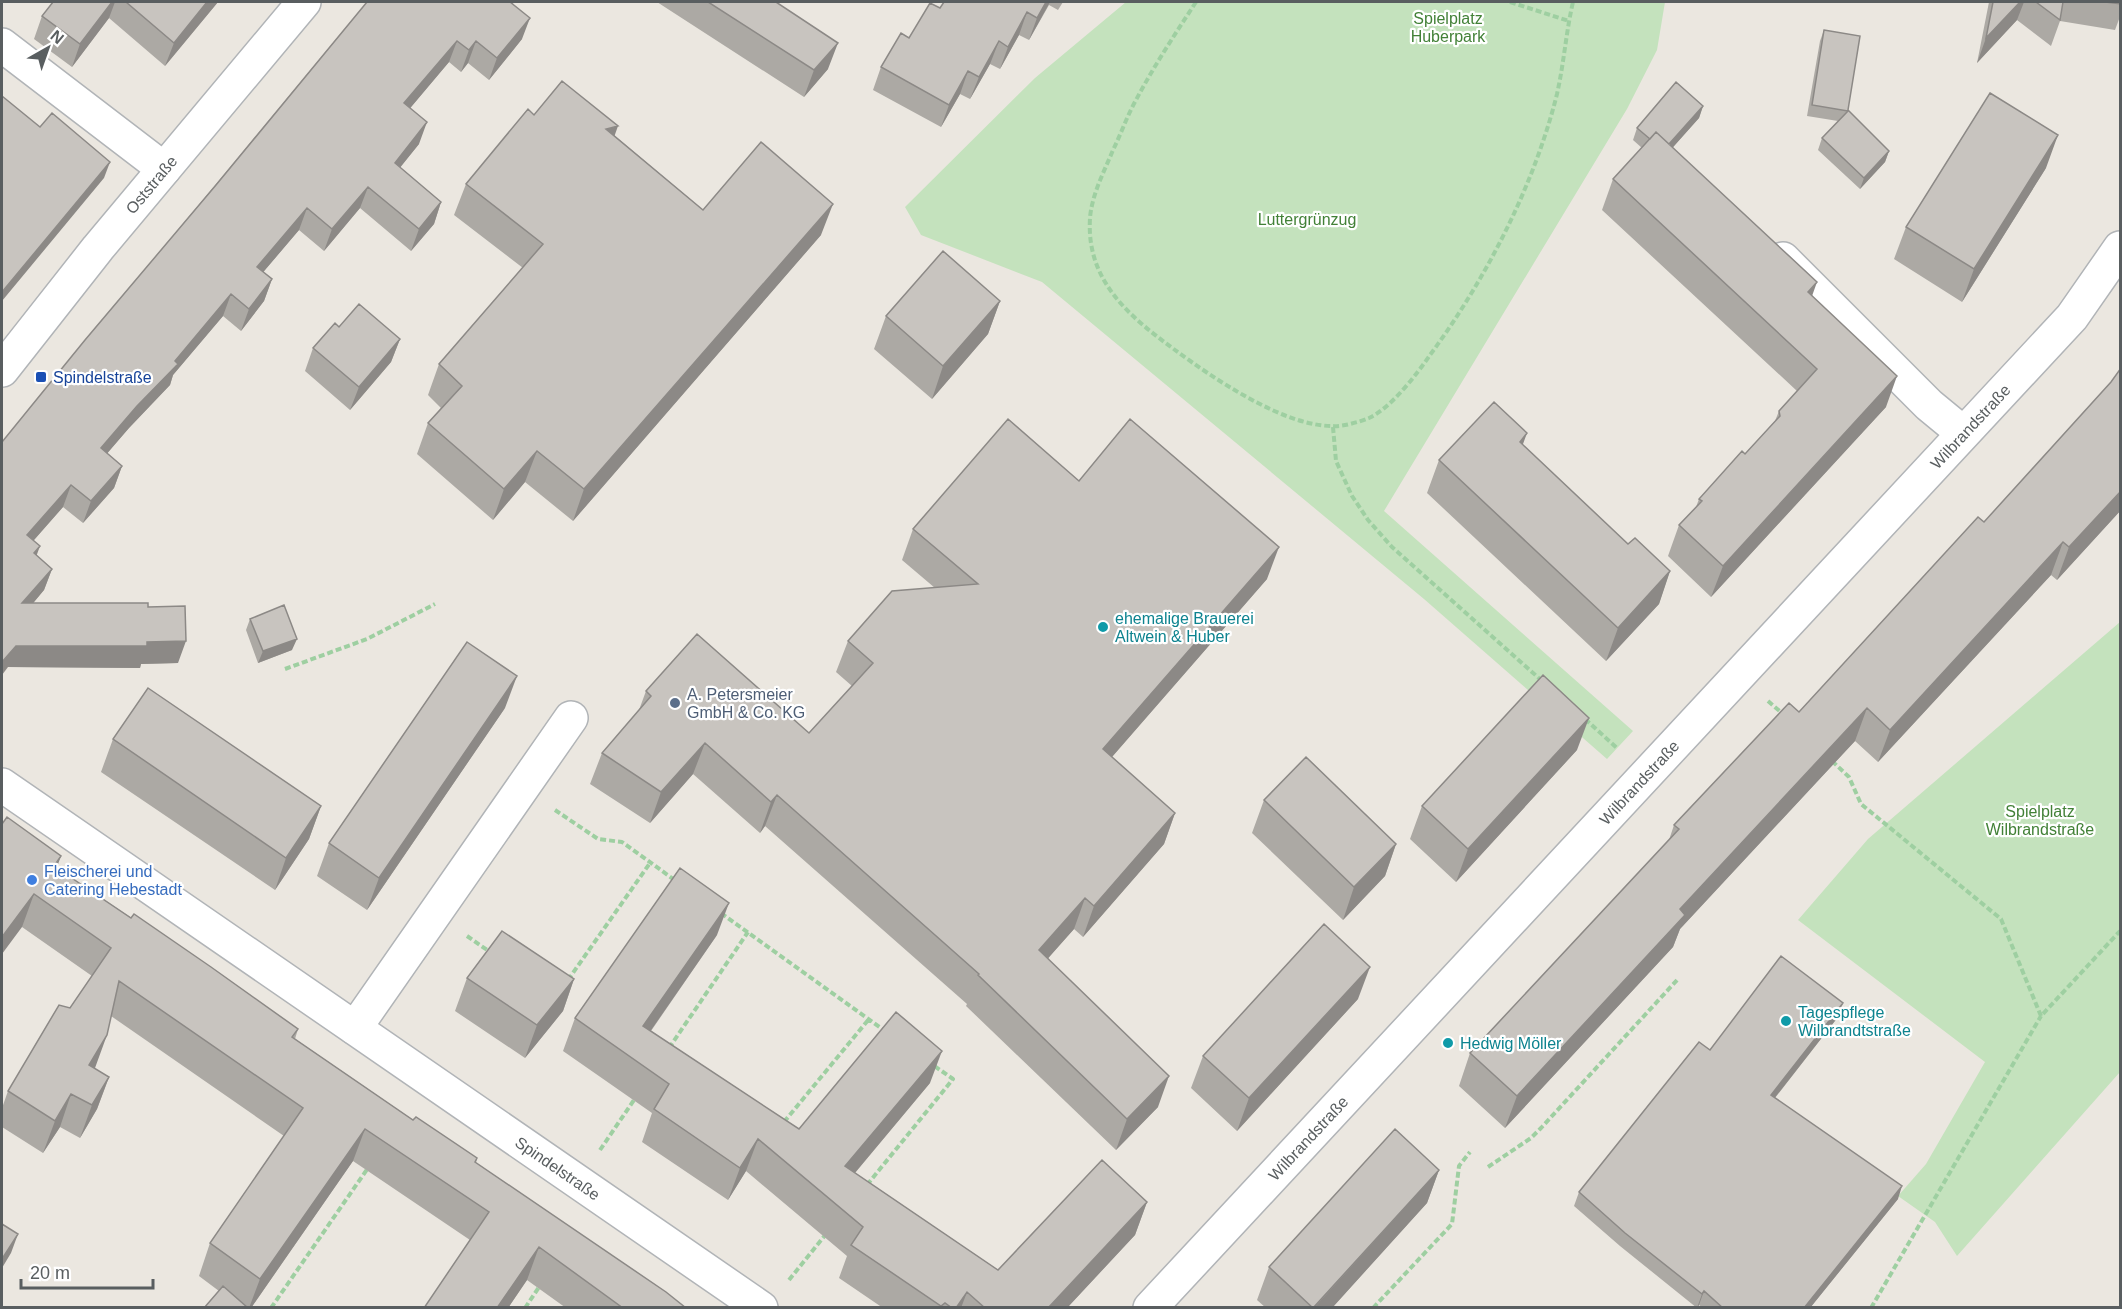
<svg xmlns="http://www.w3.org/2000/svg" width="2122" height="1309" font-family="Helvetica,sans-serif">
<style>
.green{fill:#c4e2bd}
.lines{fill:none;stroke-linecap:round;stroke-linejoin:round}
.minor-casing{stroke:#b1b4b7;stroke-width:36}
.path{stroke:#9ecfa1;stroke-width:4;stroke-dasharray:6 3;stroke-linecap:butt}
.minor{stroke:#fff;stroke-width:33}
.wall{fill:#aca9a4}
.shaded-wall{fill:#8c8986}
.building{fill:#c8c4bf;stroke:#8c8986;stroke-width:1.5}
.transit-dot{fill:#1a4fb4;stroke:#fff;stroke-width:2}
.culture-dot{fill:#0f9aa8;stroke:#fff;stroke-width:2}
.service-dot{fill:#5c6f8a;stroke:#fff;stroke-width:2}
.shop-dot{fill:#3f7fe0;stroke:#fff;stroke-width:2}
.labels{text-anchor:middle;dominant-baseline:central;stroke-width:4.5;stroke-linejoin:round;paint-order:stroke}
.park-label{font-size:16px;fill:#428137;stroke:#fff}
.street-label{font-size:16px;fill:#595e60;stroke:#fff}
.transit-label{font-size:16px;fill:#164399;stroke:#fff;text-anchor:start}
.culture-label{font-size:16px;fill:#0d838f;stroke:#fff;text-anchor:start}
.service-label{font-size:16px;fill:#4e5e75;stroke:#fff;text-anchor:start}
.shop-label{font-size:16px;fill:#366cbe;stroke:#fff;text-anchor:start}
</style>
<rect width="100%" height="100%" fill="#ebe7e0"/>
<path class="green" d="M1126,2H1665L1657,50L1627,109L1384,511L1633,731L1607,759L1424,599L1042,282L921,235L905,207L1035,78Z
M2120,622V1072L1957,1256L1935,1222L1898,1196L1926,1164L1985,1062L1798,920L1868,839Z"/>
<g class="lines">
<defs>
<g id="minor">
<path d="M2,45L164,169"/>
<path d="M1783,259L1929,405L1963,433"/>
<path id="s1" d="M2,370L98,248L304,2"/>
<path id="s2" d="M2,785L761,1308"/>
<path d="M355,1028L571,718"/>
<path id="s3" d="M1150,1308L2072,317L2120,248"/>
</g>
</defs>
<use href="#minor" class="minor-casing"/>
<path class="path" d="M1196,2C1175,34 1154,66 1136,100C1127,116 1121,134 1113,150C1104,172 1092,194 1090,218C1086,281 1129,316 1175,350C1213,378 1283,426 1332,426C1342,427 1359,422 1369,418C1391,408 1417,374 1430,355C1486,279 1534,186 1557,94C1564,63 1566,32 1573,2
M1510,2L1569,21
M1333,427L1336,461L1352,496L1368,520L1392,547L1541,680
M285,669L367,639L435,604
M1768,701L1783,714
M1585,719L1617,748
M1832,761L1849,777L1861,804L2001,919L2041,1016L2120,931
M555,810L598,839L622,842L676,881
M721,913L885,1031
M467,936L490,952
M568,980L650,863
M669,1048L748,932
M784,1122L869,1019
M600,1150L636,1097
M1488,1167L1531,1138L1541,1128L1678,979
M867,1185L953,1079L933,1065
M789,1280L826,1234
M271,1308L368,1168
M525,1308L541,1284
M1373,1308L1452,1224L1459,1166L1470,1152
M1871,1308L2041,1016"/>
<use href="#minor" class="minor"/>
</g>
<path class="wall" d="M53,2H218L165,66L109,18L72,67L34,39L42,16Z
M367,2H513V3L522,39L489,80L468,63L461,72L449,62L410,108L419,144L400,167L441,202L434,224L411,251L360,208L324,251L299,230L263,272L272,279L264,301L241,331L223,316L173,375L170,385L129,428L107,453L122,466L114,488L83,523L63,507L34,540L37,556L52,569L44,590L33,603L148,607L178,663L141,664L140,668L8,667L2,442Z
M657,2H776L828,69L804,97Z
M944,2H1063L1058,10L1049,5L1029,40L1019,35L1000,69L990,64L970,99L960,94L941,127L873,90L881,67L940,8Z
M1989,2H2121V14L2115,30L2060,21L2051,46L2017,20L1977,63Z
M1824,30L1848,110L1889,151L1885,162L1860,189L1818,150L1822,138L1838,121L1807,116L1820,41Z
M1703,106L1699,118L1672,148L1812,296L1886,407L1711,597L1668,556L1679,525L1696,507L1699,499L1745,454L1775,421L1779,411L1797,391L1602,210L1613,179L1642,148L1633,140L1637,128Z
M534,115L614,135L703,210L821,235L573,521L525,482L493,520L417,454L428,423L441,408L428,395L439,364L523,268L454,215L466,184Z
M2046,168L1962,302L1894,259L1906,227Z
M1000,301L988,334L932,399L874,349L886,316Z
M339,327L400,339L391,362L350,410L305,371L313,348Z
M2121,368V510L2057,580L2051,575L1878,762L1855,741L1680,929L1673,947L1505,1128L1459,1086L1470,1053L1669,840L1674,825L1799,712L1984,522L2111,382Z
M1523,445L1628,544L1670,571L1659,604L1606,661L1427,493L1439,460Z
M1079,481L1267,579L1112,757L1175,813L1164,844L1083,937L1074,929L1048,958L1158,1107L1116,1150L966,1006L967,1004L765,826L760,833L693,774L650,823L590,784L602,753L639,710L646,691L809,733L852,686L836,672L848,641L935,588L902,560L913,529Z
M250,619L292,650L258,663L246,630Z
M505,708L367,910L317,876L329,843Z
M113,739L321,806L309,839L275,890L101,772Z
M1577,750L1456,882L1410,839L1422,806Z
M1264,800L1396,844L1385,876L1343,920L1252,833Z
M7,817L57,868L298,1029L295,1039L413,1120L477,1158L476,1163L686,1308H566L527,1280L508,1308H424L470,1240L353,1161L251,1308H204L219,1291L199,1276L210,1243L284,1136L111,1016L94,1068L109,1077L97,1109L80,1138L60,1127L43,1153L2,1127V1108L8,1091L70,1008L92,976L22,927Z
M717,935L651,1031L799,1129L930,1083L855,1173L998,1270L1147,1202L1135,1235L1067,1308H883L839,1278L847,1256L746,1171L728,1200L642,1142L652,1113L563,1051L575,1018Z
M467,978L574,979L563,1011L525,1058L455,1011Z
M1358,999L1237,1131L1191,1088L1203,1056Z
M1838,1017L1775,1098L1898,1199L1810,1308H1703L1699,1305L1697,1308L1620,1246L1574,1206L1579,1192L1710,1050Z
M1439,1170L1427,1203L1332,1308H1266L1257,1300L1269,1267Z"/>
<path class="shaded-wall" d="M112,2H115L109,18L72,67L80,44Z
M207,2H218L165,66L174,43Z
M1046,2H1050L1029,40L1037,18Z
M2020,2H2024L2017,20L1977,63L1986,38Z
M1027,12L1019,35L1000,69L1008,47Z
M530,18L522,39L489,80L497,58Z
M457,41L449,62L396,125L404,103Z
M476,41L468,63L461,72L469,50Z
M999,41L990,64L970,99L979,77Z
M838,43L828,69L804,97L814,70Z
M968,71L960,94L941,127L949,105Z
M1703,106L1699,118L1659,163L1663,151Z
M427,122L419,144L387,184L395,163Z
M618,126L607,157L606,129Z
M2058,135L2046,168L1962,302L1974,269Z
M1889,151L1885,162L1860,189L1864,178Z
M110,162L104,178L2,301V292Z
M368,187L360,208L324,251L332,229Z
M441,202L434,224L411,251L419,229Z
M833,204L821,235L573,521L584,489Z
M307,208L299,230L249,289L257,267Z
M272,279L264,301L241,331L249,309Z
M1817,282L1806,313L1808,292Z
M231,294L223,316L173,375L170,385L129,428L93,470L101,448Z
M1000,301L988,334L932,399L943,366Z
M400,339L391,362L350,410L359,387Z
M1897,376L1886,407L1711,597L1723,566Z
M1527,433L1515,466L1520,442Z
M537,451L525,482L493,520L504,489Z
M122,466L114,488L83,523L91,501Z
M71,485L63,507L19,557L27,535Z
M2121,491V510L2057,580L2069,547Z
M2063,542L2051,575L1878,762L1890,730Z
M40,546L32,568L34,553Z
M1279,547L1267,579L1091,781L1103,749Z
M52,569L44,590L15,625L22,603Z
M1670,571L1659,604L1606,661L1618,628Z
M297,639L292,650L258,663L263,651Z
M186,641L178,663L141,664L140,668L8,667L2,675V662L16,646Z
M517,676L505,708L367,910L379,878Z
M1867,708L1855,741L1680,929L1673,947L1505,1128L1517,1096L1680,909Z
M1589,718L1577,750L1456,882L1468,849Z
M705,743L693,774L650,823L661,792Z
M777,795L765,826L760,833L771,802Z
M321,806L309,839L275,890L286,858Z
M1175,813L1164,844L1083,937L1094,906Z
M1396,844L1385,876L1343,920L1354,887Z
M61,856L49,889L54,866Z
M34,894L22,927L2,954V937Z
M1085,898L1074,929L1028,981L1039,950Z
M729,903L717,935L631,1059L643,1026Z
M1370,967L1358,999L1237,1131L1249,1098Z
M574,979L563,1011L525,1058L537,1025Z
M1843,1003L1838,1017L1766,1109L1771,1095Z
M107,1035L95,1068L77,1098L89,1065Z
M942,1051L930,1083L833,1199L845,1166Z
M1169,1076L1158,1107L1116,1150L1127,1119Z
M109,1077L97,1109L80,1138L92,1105Z
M71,1094L60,1127L43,1153L55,1121Z
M365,1129L353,1161L251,1308H249L260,1279Z
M758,1139L746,1171L728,1200L740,1168Z
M1439,1170L1427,1203L1332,1308H1314Z
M1902,1186L1898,1199L1810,1308H1804Z
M1147,1202L1135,1235L1067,1308H1048Z
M18,1234L11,1253L2,1268V1259Z
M539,1247L527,1280L508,1308H497Z
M1704,1291L1699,1305L1697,1308L1702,1294Z
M967,1292L961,1308H956Z"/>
<path class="building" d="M53,2H112L80,44L42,16Z
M126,2H207L174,43Z
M367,2H510L530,18L497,58L476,41L469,50L457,41L404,103L427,122L395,163L441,202L419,229L368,187L332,229L307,208L257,267L272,279L249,309L231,294L175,361L178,364L137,406L101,448L122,466L91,501L71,485L27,535L40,546L34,553L52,569L22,603H148V607L185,606L186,641L147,642V646H16L2,662V442L85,340L216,185Z
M708,2H776L838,43L814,70Z
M944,2H1046L1037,18L1027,12L1008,47L999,41L979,77L968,71L949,105L881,67L901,33L909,38L930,3L940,8Z
M1993,2H2020L1986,38Z
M2036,2H2063L2060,20Z
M2105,2H2121V4Z
M1824,30L1860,36L1848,110L1889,151L1864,178L1822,138L1848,111L1812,105Z
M562,81L618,126L606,129L703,210L761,142L833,204L584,489L537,451L504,489L428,423L462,386L439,364L543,244L466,184L528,109L534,115Z
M1676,82L1703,106L1669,144L1656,132L1650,139L1637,128Z
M1990,93L2058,135L1974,269L1906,227Z
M2,96L40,127L52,113L110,162L2,292Z
M1656,132L1817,282L1808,292L1897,376L1723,566L1679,525L1702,501L1699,499L1742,451L1745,454L1780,416L1779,411L1817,369L1613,179Z
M943,251L1000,301L943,366L886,316Z
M359,304L400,339L359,387L313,348L335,323L339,327Z
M2121,368V491L2069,547L2063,542L1890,730L1867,708L1680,909L1685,915L1517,1096L1470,1053L1679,829L1674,825L1789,703L1799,712L1978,517L1984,522L2111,382Z
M1494,402L1527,433L1520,442L1628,544L1635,538L1670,571L1618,628L1439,460Z
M1008,419L1079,481L1130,419L1279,547L1103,749L1175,813L1094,906L1085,898L1039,950L1169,1076L1127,1119L978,975L979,974L777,795L771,802L705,743L661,792L602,753L651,696L646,691L697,634L809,733L873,663L848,641L892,591L978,584L913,529Z
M284,605L297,639L263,651L250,619Z
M467,642L517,676L379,878L329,843Z
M1543,675L1589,718L1468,849L1422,806Z
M148,688L321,806L286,858L113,739Z
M1306,757L1396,844L1354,887L1264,800Z
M7,817L61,856L54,866L131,918L134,914L211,967L298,1029L292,1037L413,1120L416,1117L477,1158L475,1162L666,1292L686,1308H623L539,1247L497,1308H424L489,1212L365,1129L260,1279L210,1243L303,1108L119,981L107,1035L89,1065L109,1077L92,1105L71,1094L55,1121L8,1091L59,1005L70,1008L111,948L34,894L2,937V824Z
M680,868L729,903L643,1026L799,1129L896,1012L942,1051L845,1166L998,1270L1102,1160L1147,1202L1048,1308H985L967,1292L956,1308H952L945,1303L941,1306L851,1245L863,1227L758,1139L740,1168L654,1109L669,1084L575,1018Z
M1324,924L1370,967L1249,1098L1203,1056Z
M502,931L574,979L537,1025L467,978Z
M1781,956L1843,1003L1771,1095L1902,1186L1804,1308H1723L1704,1291L1702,1294L1625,1233L1579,1192L1699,1042L1710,1050Z
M1395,1129L1439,1170L1313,1308L1269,1267Z
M2,1224L18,1234L2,1259Z
M223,1286L248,1308H204Z"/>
<rect class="transit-dot" x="35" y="371" width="12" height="12" rx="3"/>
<g class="culture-dot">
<circle cx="1103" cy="627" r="6"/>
<circle cx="1786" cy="1021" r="6"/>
<circle cx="1448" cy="1043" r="6"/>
</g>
<circle class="service-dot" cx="675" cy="703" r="6"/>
<circle class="shop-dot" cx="32" cy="880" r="6"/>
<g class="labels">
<g class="park-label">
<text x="1448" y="18">Spielplatz<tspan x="1448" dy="18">Huberpark</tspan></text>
<text x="1307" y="219">Luttergrünzug</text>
<text x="2040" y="811">Spielplatz<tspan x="2040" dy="18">Wilbrandstraße</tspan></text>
</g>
<g class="street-label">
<text stroke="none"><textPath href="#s1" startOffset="238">Oststraße</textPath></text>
<text stroke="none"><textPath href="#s3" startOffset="1204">Wilbrandstraße</textPath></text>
<text stroke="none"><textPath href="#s3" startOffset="718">Wilbrandstraße</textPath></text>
<text stroke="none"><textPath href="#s3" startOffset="232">Wilbrandstraße</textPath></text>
<text stroke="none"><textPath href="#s2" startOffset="675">Spindelstraße</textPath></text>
</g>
<g class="transit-label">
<text x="53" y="377">Spindelstraße</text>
</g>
<g class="culture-label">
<text x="1115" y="618">ehemalige Brauerei<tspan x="1115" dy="18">Altwein &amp; Huber</tspan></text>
<text x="1798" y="1012">Tagespflege<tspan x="1798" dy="18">Wilbrandtstraße</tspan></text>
<text x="1460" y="1043">Hedwig Möller</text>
</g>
<g class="service-label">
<text x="687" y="694">A. Petersmeier<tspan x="687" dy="18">GmbH &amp; Co. KG</tspan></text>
</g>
<g class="shop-label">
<text x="44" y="871">Fleischerei und<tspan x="44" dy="18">Catering Hebestadt</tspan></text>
</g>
</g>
<rect width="2122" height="1309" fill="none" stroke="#595e60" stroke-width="6"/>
<g transform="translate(48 48) rotate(40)" stroke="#ffffff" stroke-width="4.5" paint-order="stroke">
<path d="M0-4.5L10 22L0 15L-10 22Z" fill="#595e60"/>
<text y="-9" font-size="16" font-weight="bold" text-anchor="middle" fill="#595e60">N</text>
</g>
<path d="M21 1279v9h132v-9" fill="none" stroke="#595e60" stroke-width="3"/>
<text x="30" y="1279" font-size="18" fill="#595e60" stroke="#ffffff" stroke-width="4.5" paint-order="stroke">20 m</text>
</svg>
